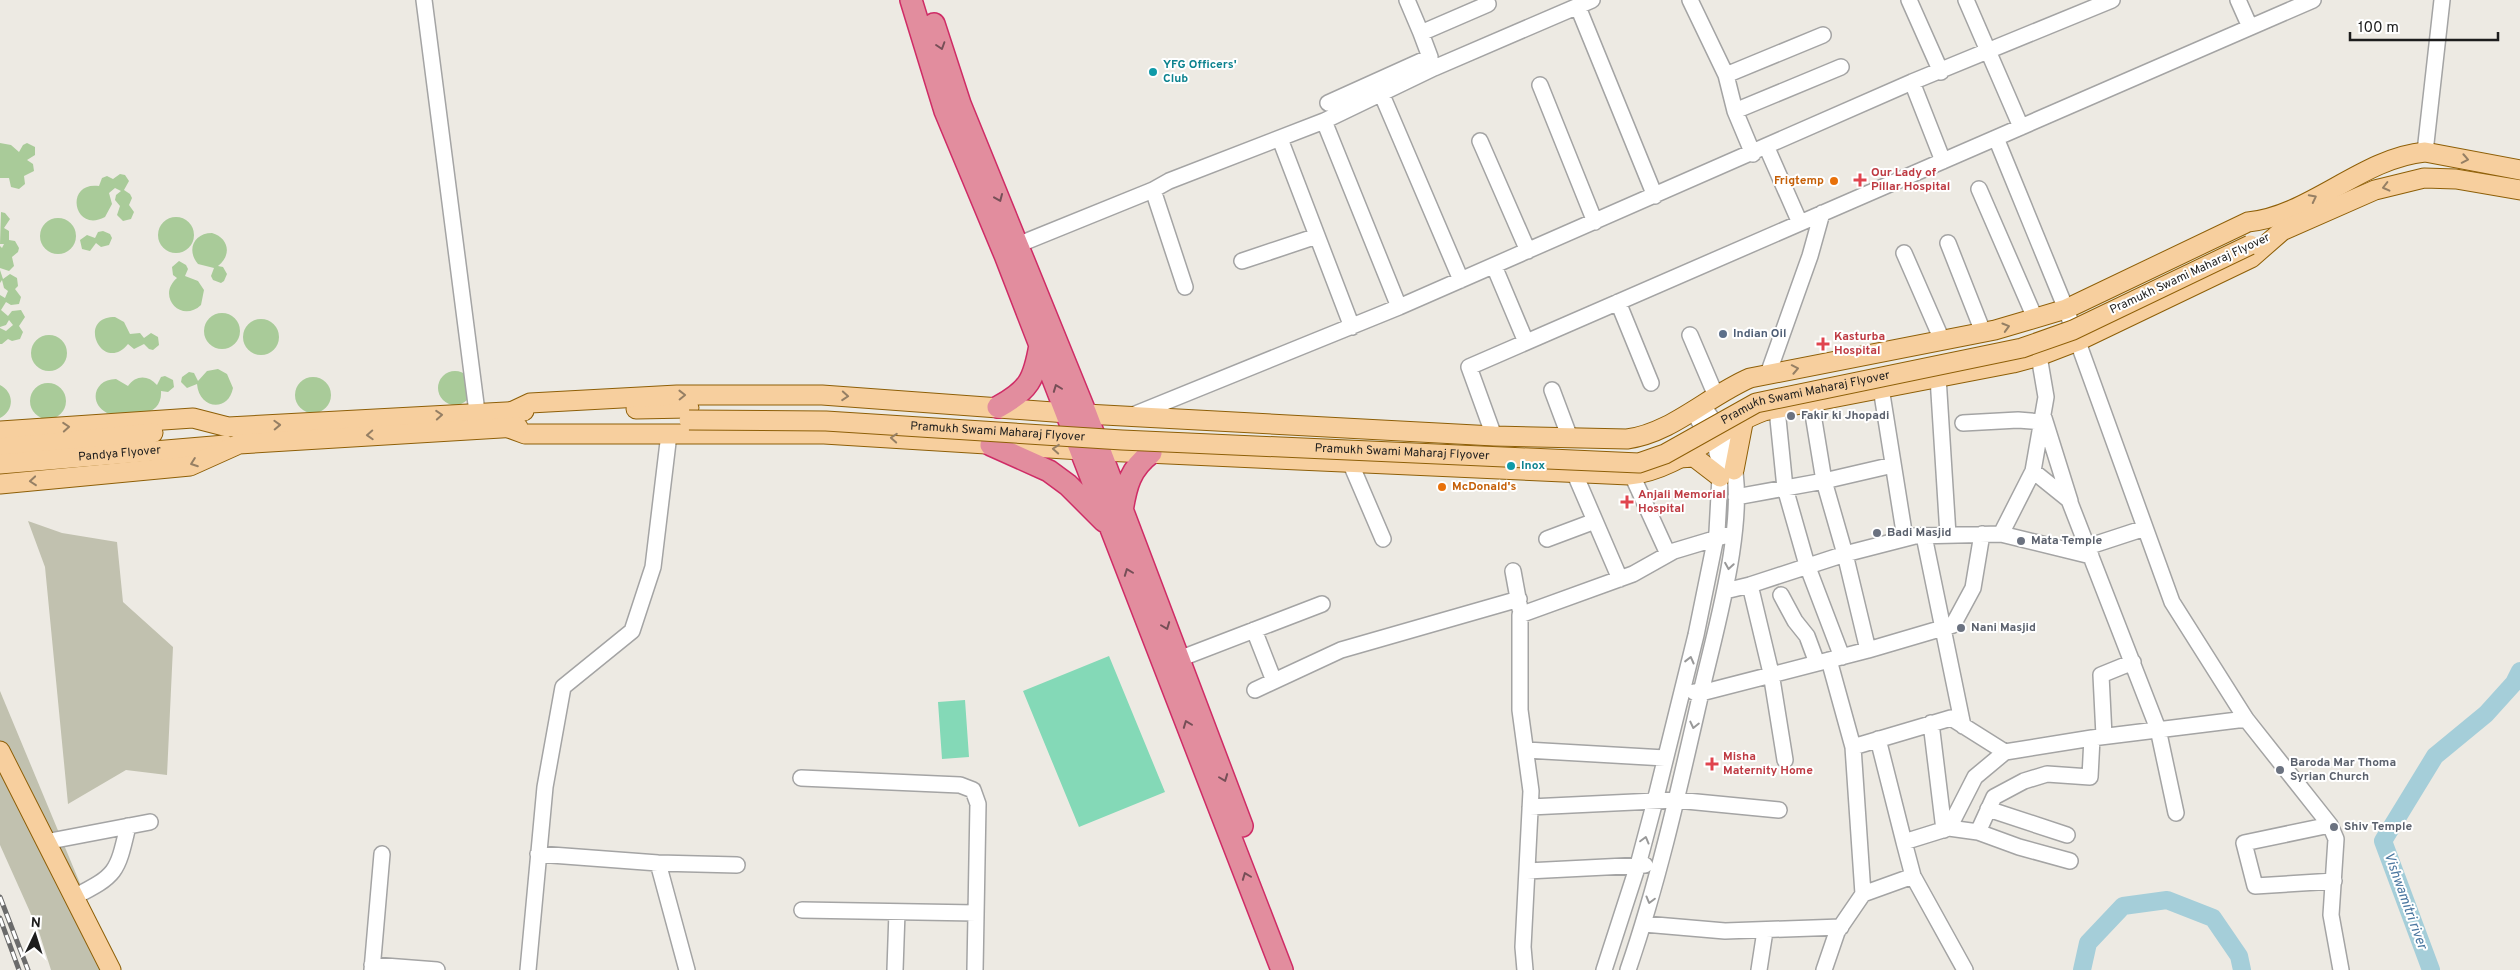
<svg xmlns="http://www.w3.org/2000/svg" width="2520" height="970" font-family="Overpass,sans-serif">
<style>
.construction{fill:#c1c1af}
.forest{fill:#a9cb99}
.pitch{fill:#84d9b7}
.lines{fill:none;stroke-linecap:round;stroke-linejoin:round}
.river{stroke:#a5ced9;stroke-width:18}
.minor-casing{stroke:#a4a4a4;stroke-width:18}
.major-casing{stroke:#8e5f07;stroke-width:21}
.highway-casing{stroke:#cf2c66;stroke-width:24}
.minor{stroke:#fff;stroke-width:15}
.major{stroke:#f7cf9e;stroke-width:19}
.highway{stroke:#e28d9e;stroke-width:21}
.rail-casing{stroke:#6b6b6b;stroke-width:5}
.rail{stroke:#fff;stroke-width:3;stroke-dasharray:9;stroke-linecap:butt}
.major-bridge-casing{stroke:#8e5f07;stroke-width:21;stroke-linecap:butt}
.major-bridge{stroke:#f7cf9e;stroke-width:19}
.oneway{stroke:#764f57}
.oneway2{stroke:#957f64}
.oneway3{stroke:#999}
.culture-dot{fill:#0f9aa8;stroke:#fff;stroke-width:2}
.health-dot{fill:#e0444e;stroke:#fff;stroke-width:2}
.food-dot{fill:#e8710a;stroke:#fff;stroke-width:2}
.service-dot{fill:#5c6f8a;stroke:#fff;stroke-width:2}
.worship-dot{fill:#6b7280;stroke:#fff;stroke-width:2}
.labels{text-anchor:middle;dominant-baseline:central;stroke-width:4;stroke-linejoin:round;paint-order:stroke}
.culture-label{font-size:12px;font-weight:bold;fill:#0d838f;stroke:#fff;text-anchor:start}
.health-label{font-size:12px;font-weight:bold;fill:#be3a42;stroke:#fff;text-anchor:start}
.food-label{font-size:12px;font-weight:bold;fill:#c56008;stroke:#fff;text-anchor:end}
.street-label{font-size:12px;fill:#1d1d1d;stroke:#fff}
.service-label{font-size:12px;font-weight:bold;fill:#4e5e75;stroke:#fff;text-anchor:start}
.worship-label{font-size:12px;font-weight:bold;fill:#5b616d;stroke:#fff;text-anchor:start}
.water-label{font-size:14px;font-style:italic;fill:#4b77a0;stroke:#fff}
</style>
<rect width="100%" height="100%" fill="#edeae3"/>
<path class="construction" d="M28,521L62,533L117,542L123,602L173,647L167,775L126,770L68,804L45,567Z
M0,691L116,970H51L39,932L0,845Z"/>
<path class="forest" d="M0,143L11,145L19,152L23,145L27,143L35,147V155L27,160L33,164L34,171L24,176L25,184L19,189L11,187L9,178H0Z
M120,174L125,175L129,181L124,190L130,194L132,198L129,205L134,212L131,219L123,221L117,215L120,206L115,200L116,195L121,191L115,188L109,193L112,204L105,217C73,234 64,181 99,186L102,178L107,176L113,179Z
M1,212L5,213L10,219L4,228L9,231V240L15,241L19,248L18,252L12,257L14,266L9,271L0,268V246L2,248L4,244H0Z
M158 235a18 18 0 1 1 36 0a18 18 0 1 1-36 0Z
M40 236a18 18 0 1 1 36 0a18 18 0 1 1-36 0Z
M103,231L110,234L112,238L109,245L101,247L96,243L90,251L82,249L80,240L87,235L95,238L98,232Z
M212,233C229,238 232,255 218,266L223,267L227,274L224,281L221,283L213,280L211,276L214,268L198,264C186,250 194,233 212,233Z
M179,261L186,265L188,269L185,276L198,281L204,290L201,305C181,324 156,296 177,278L173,275L172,267Z
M0,270L3,279L10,274L17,278L18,286L15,289L21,297L19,304L11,305L6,302L1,310L8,316L12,311L21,310L25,317L19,326L23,332L20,339L12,341L8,339L2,344H0V328L6,331L13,325L9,320L6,325L0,327V295L5,298L8,291L4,288L2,280L0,283Z
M204 331a18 18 0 1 1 36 0a18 18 0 1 1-36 0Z
M115,317L124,322L130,334L140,333L144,338L151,333L158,337L159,345L153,350L149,349L144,344L134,349L128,344C103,375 75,317 115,317Z
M243 337a18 18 0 1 1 36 0a18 18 0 1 1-36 0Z
M31 353a18 18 0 1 1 36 0a18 18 0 1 1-36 0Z
M218,369L227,374L233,388C228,413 199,409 197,384L187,388L181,382L182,377L189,372L194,373L198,381L207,371Z
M438 388a17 17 0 1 1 34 0a17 17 0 1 1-34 0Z
M165,376L173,380L174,387L168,392L161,391C162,406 152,415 136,412V417L120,415V413H107C88,403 94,379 116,379L128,386C136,375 148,375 157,385L161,377Z
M295 395a18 18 0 1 1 36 0a18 18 0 1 1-36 0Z
M30 401a18 18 0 1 1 36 0a18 18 0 1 1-36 0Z
M0,385C14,392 15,410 0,418Z"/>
<path class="pitch" d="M1109,656L1165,792L1079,827L1023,691Z
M965,700L969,757L942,759L938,702Z"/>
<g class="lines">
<path class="river" d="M2082,970L2088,943L2123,906L2167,900L2213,918L2239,956L2242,970
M2431,970L2383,841L2435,756L2486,714L2514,683L2520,671"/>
<defs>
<path id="minor" d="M424,0L477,412
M1407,0L1421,33L1488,4
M1690,0L1726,75L1735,111L1753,154
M1909,0L1941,72
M1966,0L2021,127
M2238,0L2250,27
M1578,7L1655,196
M1726,75L1823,35
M1912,82L1943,161
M1540,85L1595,222
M1382,95L1461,280
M1328,103L1430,57L1421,33
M1735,111L1841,67
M1324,121L1399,307
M1996,138L2066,309L2172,602L2246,719L2330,825L2336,839L2331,915L2341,970
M1280,139L1352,327
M1480,141L1528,251
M1767,148L1800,223
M2425,152L2442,0
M1979,189L2035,318
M1153,190L1185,287
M1948,243L1983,332
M1010,248L1153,190L1169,181L1324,121L1434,68L1592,0
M1904,253L1942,340
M1242,261L1317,236
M1494,266L1526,342
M1618,302L1651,383
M1690,335L1716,396
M1768,374L1810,256L1822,213
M1938,377L1948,535
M1881,388L1905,538
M1552,390L1570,438
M1811,402L1824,481L1845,554L1915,536L2001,534L2091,556
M1777,409L1785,488L1807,565L1842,657
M1133,415L1399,307L1912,82L2112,0
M2044,418L2070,501
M1963,423L2018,420L2042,422
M1494,436L1469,367L2313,0
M1350,462L1383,539
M2033,471L2069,500L2158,729L2176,813
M1574,472L1620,579
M1632,475L1668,554
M1736,497L1824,481L1893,465
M2001,534L2033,471L2046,397L2039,356
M1924,536L1963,726
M1547,539L1595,521
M2087,547L2145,528
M1513,571L1520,609
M1750,585L1771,673L1785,760
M1781,595L1795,621L1807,636L1817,663
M1254,630L1274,681
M1868,650L1953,625L1973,588L1982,534
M1179,659L1322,604
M1829,660L1853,747
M1255,690L1341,650L1519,599
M1694,692L1701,693L1868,650L1845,554L1750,585L1725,591
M1931,723L1944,830
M2104,736L2101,675L2133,662
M2092,738L2246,719
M1878,739L1904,842
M1526,750L1665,758
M801,778L960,785L973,790L978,804L975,970
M1530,807L1676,800L1779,810
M1988,809L2067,835
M2330,825L2244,843L2255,886L2334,881
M1949,828L1978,832
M45,842L150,822
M538,854L658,863L737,865
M658,863L687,970
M1527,871L1645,865
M1913,876L1965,970
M1863,894L1853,747L1951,718L2005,752
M74,897C117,875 117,873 128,826
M802,910L976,913
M1644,924L1725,931L1841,927
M372,965L437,970
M372,970L382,854
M528,970L545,787L563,687L632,631L653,567L669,434
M895,970L897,912
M1525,970L1523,947L1531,791L1520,710V615L1633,574L1674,551L1734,533
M1604,970L1638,865L1655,801L1696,635L1717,532L1720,477L1719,461L1716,448L1692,410
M1628,970C1660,877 1681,780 1703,684C1717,624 1748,516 1732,457C1727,438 1712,420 1702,404
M1759,970L1765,931
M1824,970L1837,932L1863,894L1913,876L1904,842L1949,828L1975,777L2005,752L2092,738L2090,777L2047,774L2024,781L1994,797L1978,832L2019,847L2070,861"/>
<g id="major">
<path d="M636,409L689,408"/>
<path d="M513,411L530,403L677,395H822L1067,413L1494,436L1627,439C1672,433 1708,396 1750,378L1995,330L2029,320L2066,309L2248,222C2310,216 2362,158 2425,152L2520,170"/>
<path d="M506,427L525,434H824L1081,450L1629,475C1680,470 1717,428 1764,411L2013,363L2039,356L2078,341L2251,258L2282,231L2375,190L2424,178L2456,179L2520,190"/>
<path d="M0,431L193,418L228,427L524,411"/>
<path d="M0,448L153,433"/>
<path d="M1679,458L1694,457L1720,477"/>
<path id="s1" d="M0,464L225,445"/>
<path d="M1734,470L1744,418"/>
<path d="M0,484L190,466L239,444L518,427"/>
<path d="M0,751L111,970"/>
</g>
<path id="highway" d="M911,0L945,111L1005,255L1282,970
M934,24L960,104L1086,414L1242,826
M998,407C1029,390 1034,380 1040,345
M991,445L1049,471L1068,485L1104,521
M1122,511C1126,486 1130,469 1151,453"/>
</defs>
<use href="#minor" class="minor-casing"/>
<use href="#major" class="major-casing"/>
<use href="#highway" class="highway-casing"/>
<use href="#minor" class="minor"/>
<use href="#major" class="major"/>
<use href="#highway" class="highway"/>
<defs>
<path id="rail" d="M0,897L28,970
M0,918L19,970"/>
</defs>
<use href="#rail" class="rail-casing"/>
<use href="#rail" class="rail"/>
<defs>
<g id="major-bridge">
<path id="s2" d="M689,420L826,421L1122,440L1639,463L1665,454L1756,403L2022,348L2073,330L2250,245"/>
</g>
</defs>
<use href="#major-bridge" class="major-bridge-casing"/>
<use href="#major-bridge" class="major-bridge"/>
</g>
<defs><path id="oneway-chevron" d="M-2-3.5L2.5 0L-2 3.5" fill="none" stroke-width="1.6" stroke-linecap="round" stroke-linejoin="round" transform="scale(1.25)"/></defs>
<g class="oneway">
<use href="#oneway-chevron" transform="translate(941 46) rotate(72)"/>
<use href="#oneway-chevron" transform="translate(999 198) rotate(67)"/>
<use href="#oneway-chevron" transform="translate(1057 388) rotate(-111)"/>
<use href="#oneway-chevron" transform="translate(1128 572) rotate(-111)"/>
<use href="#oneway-chevron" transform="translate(1166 626) rotate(69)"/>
<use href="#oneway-chevron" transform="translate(1187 724) rotate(-111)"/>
<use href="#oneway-chevron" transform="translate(1224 778) rotate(69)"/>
<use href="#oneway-chevron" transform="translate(1246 876) rotate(-111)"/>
</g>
<g class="oneway2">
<use href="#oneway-chevron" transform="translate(2465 159) rotate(11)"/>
<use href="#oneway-chevron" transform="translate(2386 187) rotate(166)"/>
<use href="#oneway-chevron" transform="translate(2313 198) rotate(-27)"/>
<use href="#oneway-chevron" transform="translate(2006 327) rotate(-16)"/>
<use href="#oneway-chevron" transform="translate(1795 369) rotate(-11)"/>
<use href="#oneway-chevron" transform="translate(682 395) rotate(-1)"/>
<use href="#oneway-chevron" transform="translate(845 396) rotate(4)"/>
<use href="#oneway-chevron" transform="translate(439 415) rotate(-4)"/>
<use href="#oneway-chevron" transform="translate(277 425) rotate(-2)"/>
<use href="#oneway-chevron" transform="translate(66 427) rotate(-4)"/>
<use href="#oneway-chevron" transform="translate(370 435) rotate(177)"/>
<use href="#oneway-chevron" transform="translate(894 438) rotate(-176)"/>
<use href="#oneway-chevron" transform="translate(1056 449) rotate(-176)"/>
<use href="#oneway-chevron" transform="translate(194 463) rotate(160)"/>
<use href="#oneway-chevron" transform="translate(33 481) rotate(175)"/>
</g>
<g class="oneway3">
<use href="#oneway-chevron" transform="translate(1729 566) rotate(99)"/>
<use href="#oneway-chevron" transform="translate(1690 660) rotate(-76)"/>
<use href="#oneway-chevron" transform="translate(1694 725) rotate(103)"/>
<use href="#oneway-chevron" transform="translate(1645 840) rotate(-75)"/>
<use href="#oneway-chevron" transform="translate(1650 900) rotate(105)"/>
</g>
<g class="culture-dot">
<circle cx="1153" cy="72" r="5"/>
<circle cx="1511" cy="466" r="5"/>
</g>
<g class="health-dot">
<path d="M1857.5 172.5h5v5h5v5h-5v5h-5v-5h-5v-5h5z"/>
<path d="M1820.5 336.5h5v5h5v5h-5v5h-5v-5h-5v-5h5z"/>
<path d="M1624.5 494.5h5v5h5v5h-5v5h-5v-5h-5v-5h5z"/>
<path d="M1709.5 756.5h5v5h5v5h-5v5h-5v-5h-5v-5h5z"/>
</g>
<g class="food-dot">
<circle cx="1834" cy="181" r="5"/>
<circle cx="1442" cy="487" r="5"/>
</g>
<circle class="service-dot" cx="1723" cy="334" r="5"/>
<g class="worship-dot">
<circle cx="1791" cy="416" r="5"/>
<circle cx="1877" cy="533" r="5"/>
<circle cx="2021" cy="541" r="5"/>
<circle cx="1961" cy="628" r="5"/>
<circle cx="2280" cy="770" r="5"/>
<circle cx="2334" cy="827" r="5"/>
</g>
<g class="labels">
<g class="culture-label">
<text x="1163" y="65">YFG Officers'<tspan x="1163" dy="14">Club</tspan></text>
<text x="1521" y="466">Inox</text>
</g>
<g class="health-label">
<text x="1871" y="173">Our Lady of<tspan x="1871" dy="14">Pillar Hospital</tspan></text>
<text x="1834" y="337">Kasturba<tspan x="1834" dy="14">Hospital</tspan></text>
<text x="1638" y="495">Anjali Memorial<tspan x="1638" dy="14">Hospital</tspan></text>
<text x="1723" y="757">Misha<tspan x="1723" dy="14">Maternity Home</tspan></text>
</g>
<g class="food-label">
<text x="1824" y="181">Frigtemp</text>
<text x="1452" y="487" text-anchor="start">McDonald's</text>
</g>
<g class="street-label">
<text transform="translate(2190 274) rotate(-25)">Pramukh Swami Maharaj Flyover</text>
<text stroke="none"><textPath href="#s2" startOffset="1132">Pramukh Swami Maharaj Flyover</textPath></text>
<text stroke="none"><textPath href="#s2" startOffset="309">Pramukh Swami Maharaj Flyover</textPath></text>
<text stroke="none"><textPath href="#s2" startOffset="714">Pramukh Swami Maharaj Flyover</textPath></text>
<text stroke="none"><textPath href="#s1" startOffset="120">Pandya Flyover</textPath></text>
</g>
<g class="service-label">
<text x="1733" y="334">Indian Oil</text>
</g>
<g class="worship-label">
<text x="1801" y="416">Fakir ki Jhopadi</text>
<text x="1887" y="533">Badi Masjid</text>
<text x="2031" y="541">Mata Temple</text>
<text x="1971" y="628">Nani Masjid</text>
<text x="2290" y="763">Baroda Mar Thoma<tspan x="2290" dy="14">Syrian Church</tspan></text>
<text x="2344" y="827">Shiv Temple</text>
</g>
<g class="water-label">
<text transform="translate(2405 901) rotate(70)">Vishwamitri river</text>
</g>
</g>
<g transform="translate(35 935) rotate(4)" stroke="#ffffff" stroke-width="4" paint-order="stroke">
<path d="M0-4L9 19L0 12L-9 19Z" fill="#1d1d1d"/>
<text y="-8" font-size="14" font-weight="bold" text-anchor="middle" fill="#1d1d1d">N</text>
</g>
<path d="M2350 32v8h148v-8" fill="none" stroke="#1d1d1d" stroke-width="2.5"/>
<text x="2358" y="32" font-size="15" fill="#1d1d1d" stroke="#ffffff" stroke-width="4" paint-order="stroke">100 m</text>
</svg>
